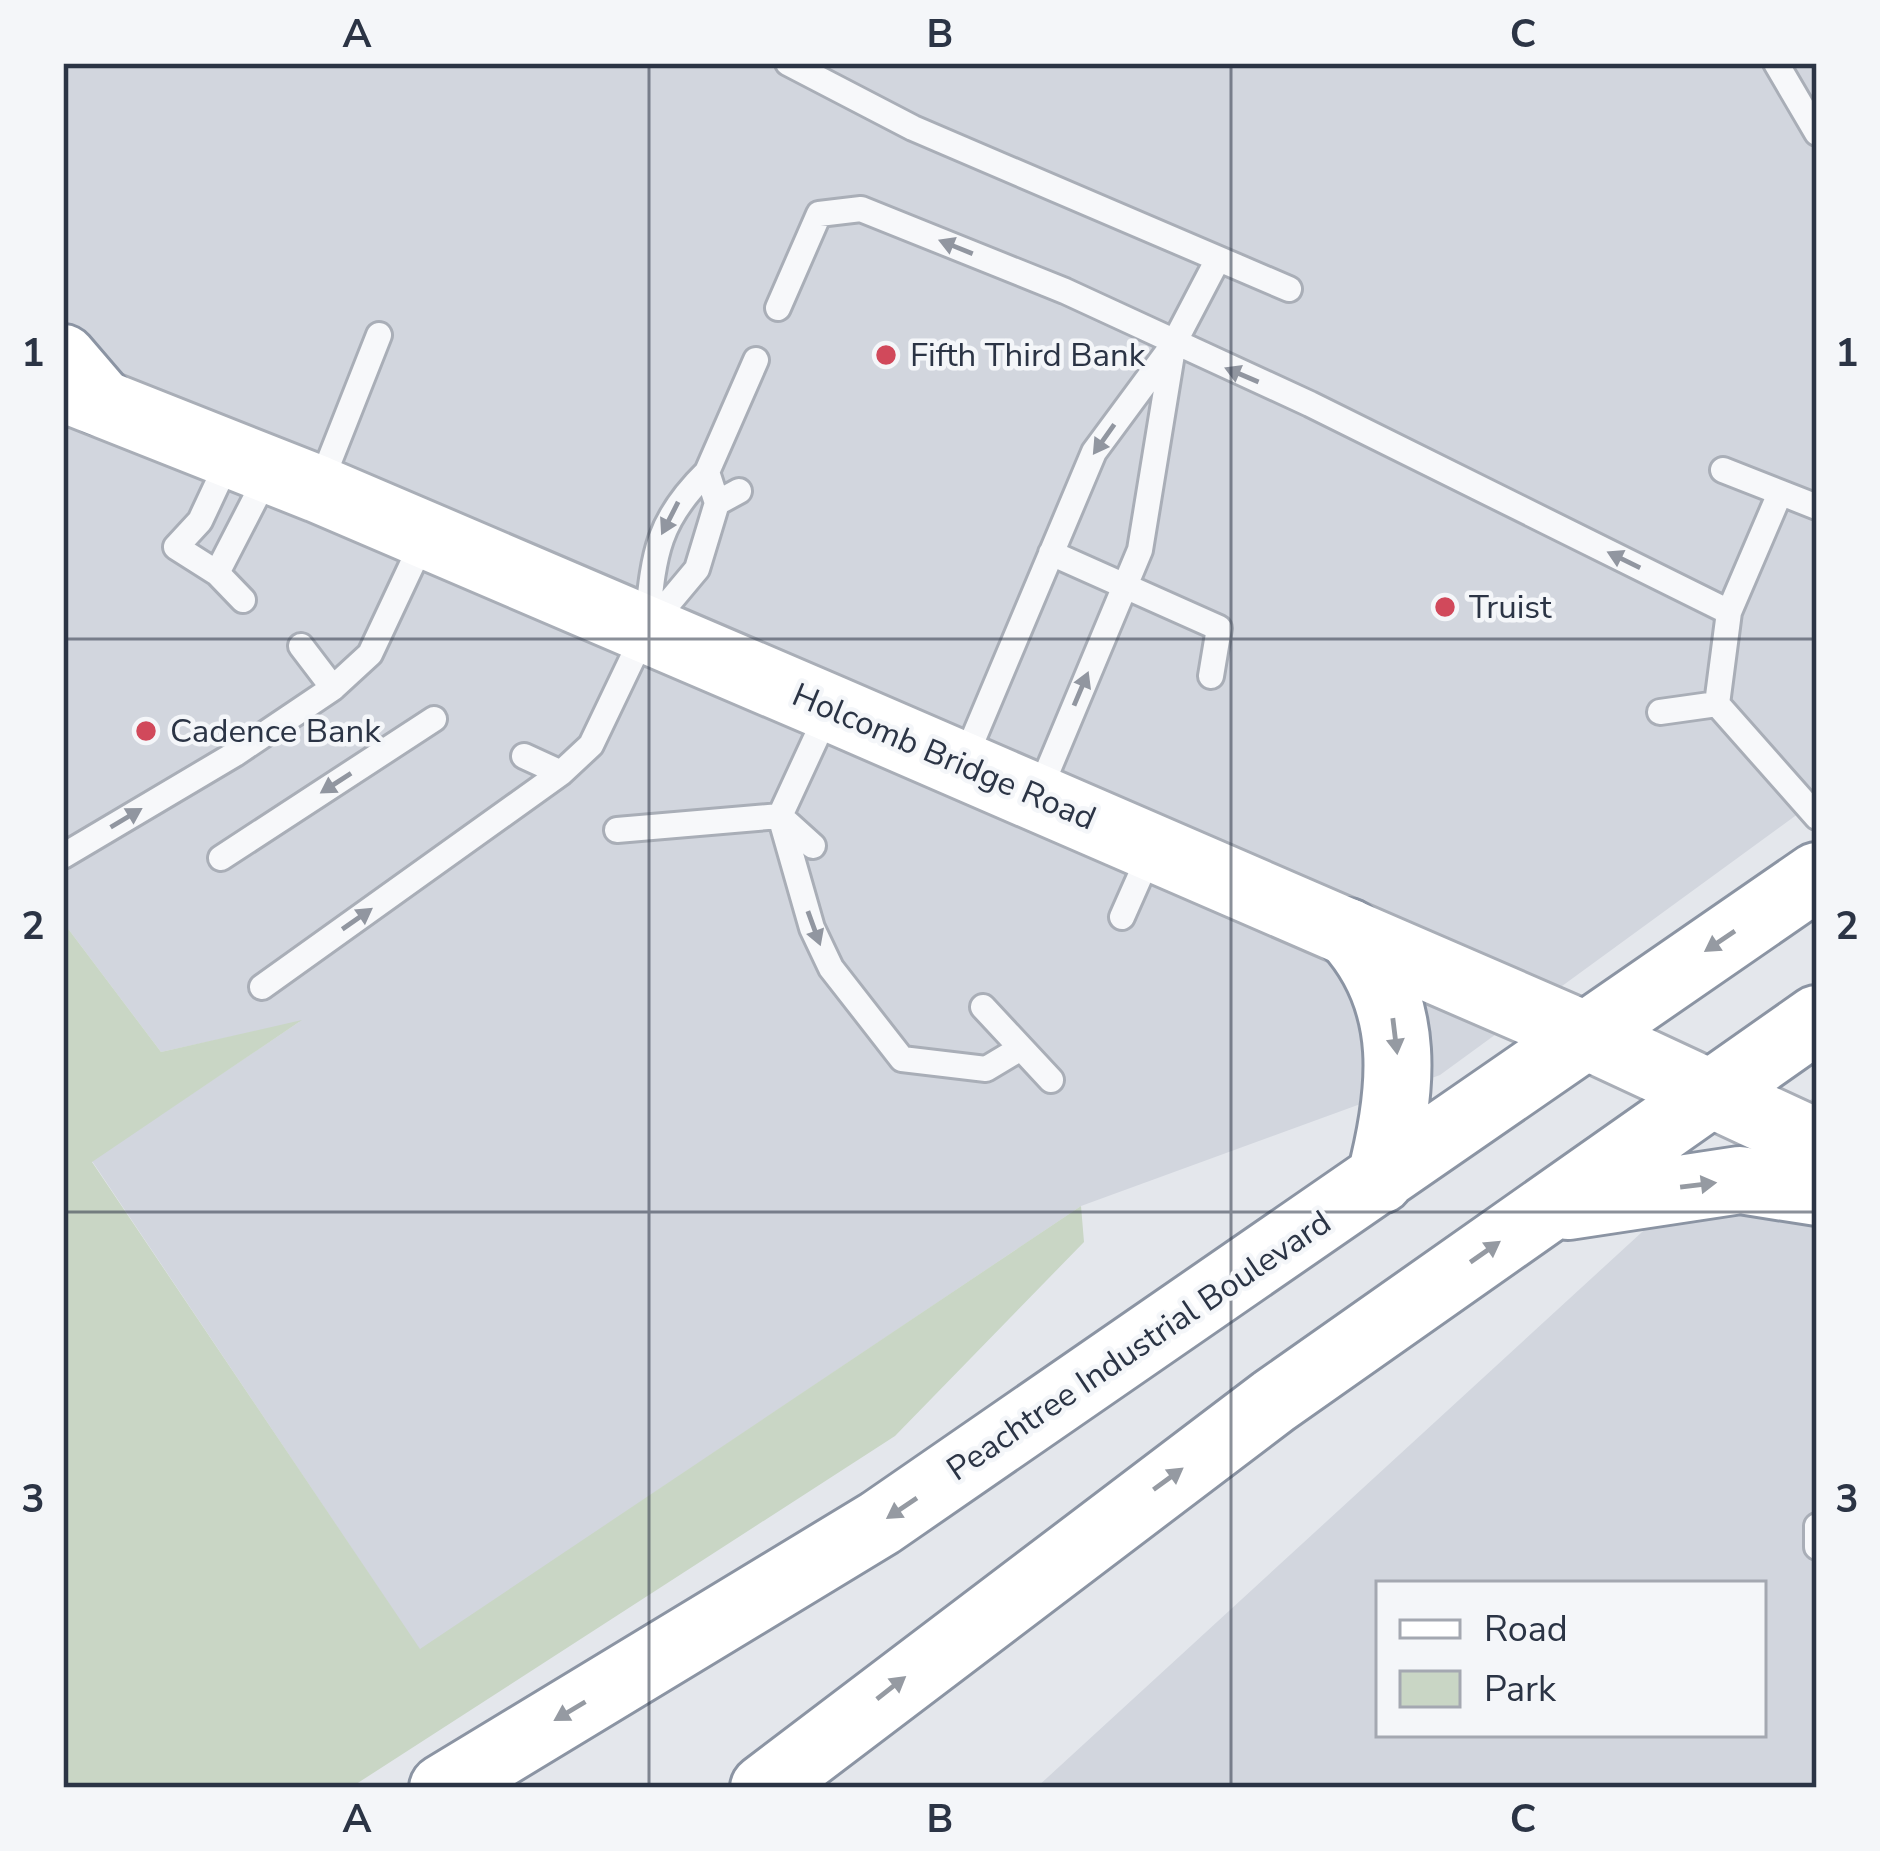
<svg xmlns="http://www.w3.org/2000/svg" width="1880" height="1851" font-family="'Nunito Sans',sans-serif">
<style>
.built{fill:#d2d6de;fill-rule:evenodd}
.green{fill:#c9d6c5}
.lines{fill:none;stroke-linecap:round;stroke-linejoin:round}
.lane-casing{stroke:#a9aeb7;stroke-width:30}
.secondary-casing{stroke:#a9aeb7;stroke-width:72}
.highway-casing{stroke:#8b94a3;stroke-width:72}
.lane{stroke:#f7f8fa;stroke-width:24}
.secondary{stroke:#fff;stroke-width:66}
.highway{stroke:#fff;stroke-width:66}
.oneway{fill:#9196a0}
.oneway2{fill:#959aa2}
.grid{fill:none;stroke:#2b3445;stroke-width:3;stroke-opacity:0.55}
.poi-dot{fill:#d1495b;stroke:#f4f6f9;stroke-width:4.5}
.labels{text-anchor:middle;dominant-baseline:central;stroke-width:9;stroke-linejoin:round;paint-order:stroke}
.poi-label{font-size:33px;fill:#2b3445;stroke:#f4f6f9;text-anchor:start}
.street-label{font-size:33px;fill:#2b3445;stroke:#f4f6f9}
.neatline{fill:none;stroke:#2b3445;stroke-width:4.5}
.grid-label{font-size:39px;text-anchor:middle;font-weight:bold;fill:#2b3445}
</style>
<rect width="100%" height="100%" fill="#e4e7ec"/>
<path class="built" d="M63,63H1817V800L1440,1075L1081,1206L420,1650L92,1161L299,1022L161,1052L63,922Z
M1817,1095V1788H1036L1690,1188ZM1379,1584H1763V1734H1379Z"/>
<path class="green" d="M63,922L161,1052L302,1020L92,1162L420,1649L1081,1206L1084,1242L895,1436L350,1788H63Z"/>
<g class="lines">
<defs>
<path id="lane" d="M788,63L913,128L1289,289
M1776,63L1817,133
M778,308L819,214L861,209L1065,291L1310,404L1729,612
M229,459L200,521L176,547L217,573L243,600
M1723,470L1817,507
M707,472L756,360
M319,487L379,335
M1051,553L1219,628L1211,676
M217,573L268,474
M647,623C654,555 656,522 707,472L717,503L739,491
M333,688L370,654L424,539
M1717,704L1729,612L1780,493
M1660,712L1717,704L1817,817
M524,756L561,773
M963,763L1094,452L1173,345L1218,259
M1038,794L1140,550L1172,354
M780,816L812,928L831,968L902,1059L986,1069L1021,1048
M782,818L813,846
M617,830L780,816L829,710
M63,856L235,754L333,688L301,646
M221,858L434,719
M1122,917L1153,847
M262,987L561,773L591,745L646,630L697,569L717,503
M983,1007L1051,1080
M1817,1526V1547"/>
<path id="secondary" d="M63,388L318,489L830,708L1587,1036L1817,1143"/>
<path id="highway" d="M63,358L99,400
M1348,932C1413,1004 1403,1092 1380,1180
M1568,1206L1740,1180L1817,1192
M443,1788L880,1523L1817,876
M764,1788L1274,1401L1817,1019"/>
</defs>
<use href="#lane" class="lane-casing"/>
<use href="#secondary" class="secondary-casing"/>
<use href="#highway" class="highway-casing"/>
<use href="#lane" class="lane"/>
<use href="#secondary" class="secondary"/>
<use href="#highway" class="highway"/>
</g>
<defs><path id="oneway-solid" d="M-6-.8H1V-3.2L6.5 0L1 3.2V.8H-6Z" transform="scale(3)"/></defs>
<g class="oneway">
<use href="#oneway-solid" transform="translate(956 247) rotate(-158)"/>
<use href="#oneway-solid" transform="translate(1242 375) rotate(-157)"/>
<use href="#oneway-solid" transform="translate(1104 439) rotate(125)"/>
<use href="#oneway-solid" transform="translate(670 518) rotate(117)"/>
<use href="#oneway-solid" transform="translate(1624 560) rotate(-154)"/>
<use href="#oneway-solid" transform="translate(1081 689) rotate(-67)"/>
<use href="#oneway-solid" transform="translate(336 783) rotate(147)"/>
<use href="#oneway-solid" transform="translate(126 818) rotate(-31)"/>
<use href="#oneway-solid" transform="translate(357 919) rotate(-35)"/>
<use href="#oneway-solid" transform="translate(814 928) rotate(70)"/>
</g>
<g class="oneway2">
<use href="#oneway-solid" transform="translate(1720 941) rotate(146)"/>
<use href="#oneway-solid" transform="translate(1395 1036) rotate(83)"/>
<use href="#oneway-solid" transform="translate(1698 1185) rotate(-7)"/>
<use href="#oneway-solid" transform="translate(1485 1252) rotate(-35)"/>
<use href="#oneway-solid" transform="translate(1168 1479) rotate(-36)"/>
<use href="#oneway-solid" transform="translate(902 1508) rotate(146)"/>
<use href="#oneway-solid" transform="translate(891 1688) rotate(-38)"/>
<use href="#oneway-solid" transform="translate(570 1711) rotate(149)"/>
</g>
<path class="grid" d="M649,63V1788M1231,63V1788M63,639H1817M63,1212H1817"/>
<g class="poi-dot">
<circle cx="886" cy="355" r="12"/>
<circle cx="1445" cy="607" r="12"/>
<circle cx="146" cy="731" r="12"/>
</g>
<g class="labels">
<g class="poi-label">
<text x="910" y="355">Fifth Third Bank</text>
<text x="1469" y="607">Truist</text>
<text x="170" y="731">Cadence Bank</text>
</g>
<g class="street-label">
<text transform="translate(944 757) rotate(23)">Holcomb Bridge Road</text>
<text transform="translate(1139 1346) rotate(-34)">Peachtree Industrial Boulevard</text>
</g>
</g>
<rect width="1880" height="1851" fill="none" stroke="#f4f6f9" stroke-width="132"/>
<rect x="1376" y="1581" width="390" height="156" fill="#f4f6f9" stroke="#a4a8b1" stroke-width="3"/>
<rect x="1400" y="1620" width="60" height="18" fill="#ffffff" stroke="#a4a8b1" stroke-width="3"/>
<text x="1484" y="1641" font-size="36" fill="#2b3445">Road</text>
<rect x="1400" y="1671" width="60" height="36" fill="#c9d6c5" stroke="#a4a8b1" stroke-width="3"/>
<text x="1484" y="1701" font-size="36" fill="#2b3445">Park</text>
<rect x="66" y="66" width="1748" height="1719" class="neatline"/>
<g class="grid-label">
<text x="357" y="47">A</text>
<text x="940" y="47">B</text>
<text x="1523" y="47">C</text>
<text x="33" y="366">1</text>
<text x="1847" y="366">1</text>
<text x="33" y="939">2</text>
<text x="1847" y="939">2</text>
<text x="33" y="1512">3</text>
<text x="1847" y="1512">3</text>
<text x="357" y="1832">A</text>
<text x="940" y="1832">B</text>
<text x="1523" y="1832">C</text>
</g>
</svg>
